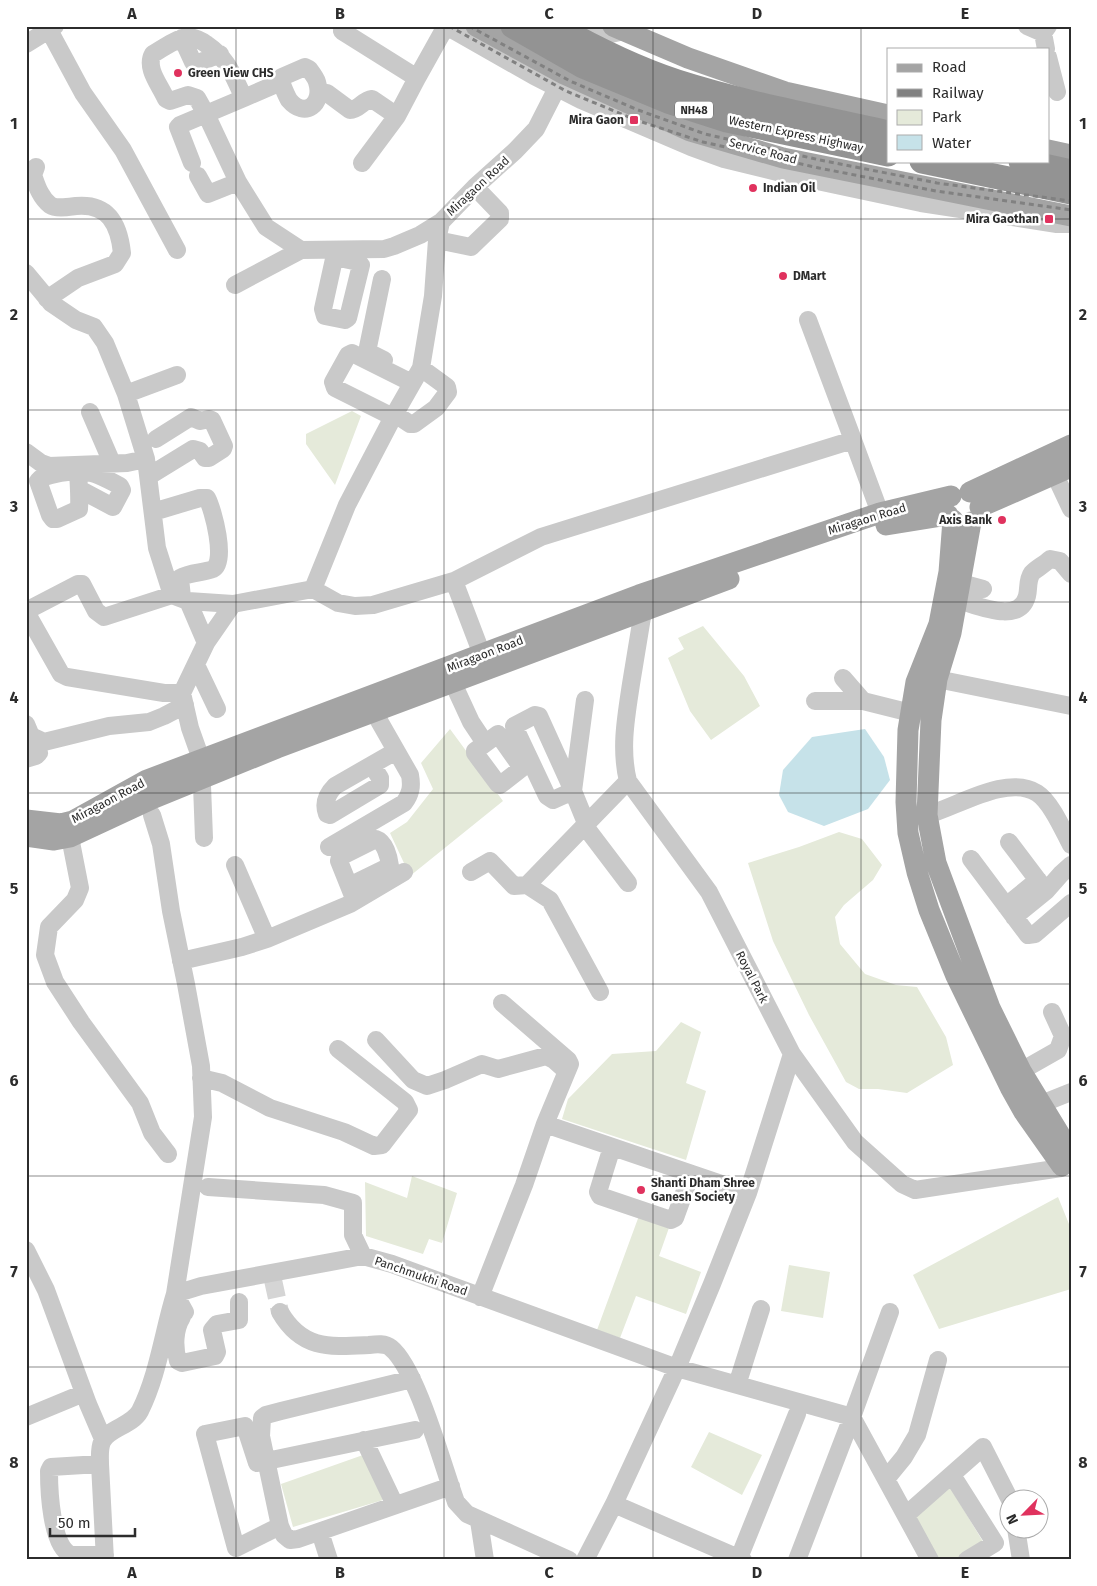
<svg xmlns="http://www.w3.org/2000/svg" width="1097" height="1586" font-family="'Fira Sans',sans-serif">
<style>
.green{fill:#e5eada}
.water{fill:#c6e2e9}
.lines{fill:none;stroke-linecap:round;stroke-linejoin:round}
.minor-tunnel{stroke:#d5d5d5;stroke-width:18;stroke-dasharray:18 9;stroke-linecap:butt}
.minor{stroke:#c9c9c9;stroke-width:18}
.major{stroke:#a4a4a4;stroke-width:21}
.highway{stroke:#939393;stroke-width:25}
.rail{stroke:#818181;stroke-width:3;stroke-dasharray:5 4;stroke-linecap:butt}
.highway-bridge{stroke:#939393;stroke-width:25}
.grid{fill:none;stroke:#2c2c2c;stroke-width:1;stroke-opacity:0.55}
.poi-dot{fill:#e0325e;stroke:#fff;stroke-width:2}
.labels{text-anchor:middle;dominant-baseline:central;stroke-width:5;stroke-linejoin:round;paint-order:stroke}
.shield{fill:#fff;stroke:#6b6b6b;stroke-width:1}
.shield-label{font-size:11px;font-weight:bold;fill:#2c2c2c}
.poi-label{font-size:12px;font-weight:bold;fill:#2c2c2c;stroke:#fff;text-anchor:start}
.street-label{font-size:12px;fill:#2c2c2c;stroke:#fff}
.neatline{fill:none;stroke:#2c2c2c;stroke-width:2}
.grid-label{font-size:16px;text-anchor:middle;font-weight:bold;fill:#2c2c2c}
</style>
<rect width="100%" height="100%" fill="#fff"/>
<path class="green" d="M352,411L361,416L335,485L306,444V434Z
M703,626L744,676L760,706L711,740L690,711L668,658L684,649L678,638Z
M450,729L503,801L410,876L390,833L407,822L433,789L421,763Z
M839,832L862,839L882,865L873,880L844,905L835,917L840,944L865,974L896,985L917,987L946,1037L953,1065L907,1093L878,1089H859L846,1082L809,1015L773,941L748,863L799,847Z
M681,1022L701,1032L686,1083L706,1091L686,1160L562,1119L568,1099L612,1054L656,1051Z
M412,1176L457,1193L442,1243L429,1239L423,1254L366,1236L365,1182L407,1198Z
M1058,1197L1071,1229V1289L939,1329L913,1275Z
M640,1213L670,1225L659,1256L701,1272L686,1314L636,1296L620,1338L597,1330Z
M789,1265L830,1272L823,1318L781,1311Z
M709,1432L762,1455L742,1495L691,1467Z
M363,1455L383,1500L293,1527L281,1484Z
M950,1487L985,1545L959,1560H934L911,1517Z"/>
<path class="water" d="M865,729L884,757L890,780L868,809L824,826L788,812L779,795L783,770L812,737Z"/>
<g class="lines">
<path class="minor-tunnel" d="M273,1280L280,1312"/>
<path class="minor" d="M1027,26L1043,33
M49,30L83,93L123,150L177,250
M342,31L417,78
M182,38L193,62L196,64L220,54
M26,44L55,26
M582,47L590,37L595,35L602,36L624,31
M1046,49L1043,33L1048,26
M1048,57L1057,92
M305,67L309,69C312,73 316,78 317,82C324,104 305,119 289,100C286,95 283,87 281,82L282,77Z
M327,93L350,110C359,110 363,100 372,99L397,116
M244,98L281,82
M192,163L178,127L180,125L244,98C232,74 229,60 206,44C202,41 194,37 188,37C177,38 163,48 153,54C145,68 160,85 166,99L170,101L188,95L197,98L206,114L238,182L266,227L301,250L384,249L394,246L420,235L441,222
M362,163L397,116L417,78L446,26L534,76L581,100L691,147L724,159L789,175L921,203L1057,224H1071
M36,167L33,175C37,186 40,197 50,205C56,209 68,207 76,206C109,203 119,225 122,253L115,264L78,278L47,299
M198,176L208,194L238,182
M437,240L471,247L500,219V213L475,187
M335,257L358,262L361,265L348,318L345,320L325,316L323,309L336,250
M26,273L51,303L76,320L94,327L105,343L126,394L146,459L157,548L172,595
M382,279L368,347L370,353L384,360
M235,285L301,250
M126,394L177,375
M90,412L112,463
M395,414L410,424H414L436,408L448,392L447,387L421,368
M393,417L335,388L333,382L348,355L352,353L412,383
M853,440L880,513
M26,452L41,463L49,466L127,463L146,459
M78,465C78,480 80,495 79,509L57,519H53L50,515L38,481L41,478C57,473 78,468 95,474C104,477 112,482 120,486L122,490L113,507L79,489
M1055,475L1071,509
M149,476L193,449L200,451L205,458H209L223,449L224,446L212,420L209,419L200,421L191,417L156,439
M153,512L200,498H207C213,509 227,562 213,569C203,573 190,572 180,578L182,598
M454,581L486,665
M961,583L983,589
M313,589L338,603L355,606L373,605L454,581L541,537L853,440L808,320
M640,599L643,611C639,636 635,660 631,684C626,717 620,749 628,781L709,892L792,1054L855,1142L902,1184L915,1190L1061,1168
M958,600C977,605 1019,625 1027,596C1029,588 1027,580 1032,573C1037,568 1045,564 1050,559L1060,561L1071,574
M188,601L206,643L182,693L190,728L201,759L204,838
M233,604L313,589L347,505L393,417L421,368L433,296L437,240L441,222L475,187L515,151L536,129L561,80
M26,611L78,584H82L96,611L104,617L172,595L188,601L233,604L206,643
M26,612L61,674L67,677L164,693H182
M196,665L217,709
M843,678L863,701L911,713
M924,681L937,679L1071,706
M453,683L471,722L485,743
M585,700L573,791L586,823
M815,701H863
M535,715L539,716L573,791L553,800L547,796L514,726Z
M26,724L31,736L44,742L109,726L149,722L164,716L185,705
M498,734L522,768L500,785L498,784L475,753V751Z
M26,759L36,756L39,753L31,736
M372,765L380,778V785L330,815L327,814C323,803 327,794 335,786L396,751
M152,815L161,844L171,911L186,984L201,1066L203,1117L175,1294L185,1312
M927,815C957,807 1007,774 1037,793C1051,802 1063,830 1071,845
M584,825L628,883
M70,837L80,888L75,900L49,927L45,955L55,982L81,1022L140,1103L152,1133L168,1154
M1009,842L1046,891
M329,847L404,803C411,794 412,786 410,775L374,712
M971,859L1028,935L1035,934L1071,903
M235,865L267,939L350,904L404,872
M471,872L490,861L514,886L527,885L628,781
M527,885L550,900L600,992
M349,886L390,866C389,857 385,842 376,839L340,857L339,861L355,901
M1006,906L1038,880
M1014,917L1046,891L1061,874L1071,865
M181,961L242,947L267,939
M376,1040L413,1080L427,1086L445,1080L482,1064L498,1069L546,1056L554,1060L563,1068
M1021,1071L1058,1050L1063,1036L1052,1012
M201,1078L222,1083L270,1108L344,1132L374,1146L382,1145L409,1110L405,1102L338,1049
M1041,1104L1071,1092
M545,1124L748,1193
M612,1147L598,1192L600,1196L671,1220L675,1218L691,1174
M208,1187L324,1195L353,1203V1235L363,1256
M26,1250L46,1290L88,1404L103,1439
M480,1297L524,1185L545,1124L570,1064L568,1060L502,1003
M280,1312C302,1350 330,1347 369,1345C377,1344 385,1343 391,1348C417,1369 443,1467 456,1502L467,1514L569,1560
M182,1317C174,1330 174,1347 178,1361L182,1363L215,1356L217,1352L212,1330L217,1324L239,1320V1302
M412,1379L281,1411L266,1415L262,1418L261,1436L280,1526L284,1535L290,1540L298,1539L451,1486
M737,1385L761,1309
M26,1417L84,1393
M852,1417L930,1560
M364,1440L395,1505
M100,1464L51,1467L49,1471C49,1490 51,1546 71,1555H105
M952,1475L995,1543L967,1560
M886,1479L904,1457L917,1435L938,1360
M614,1504L743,1560
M906,1515L983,1447L1010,1500
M479,1521L485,1560
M280,1526L236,1548L205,1434L245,1426L257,1463L415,1430
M1016,1528L1021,1560
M320,1532L329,1560
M739,1558L797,1414
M105,1560L100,1464C100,1457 99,1449 102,1442C108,1428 132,1426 140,1411C158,1375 163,1333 175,1294L201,1286L363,1256L392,1264L677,1368L852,1417
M585,1560L614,1504L677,1368L712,1284L748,1193L792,1054
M797,1560L852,1417L890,1312"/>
<path class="major" d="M476,26L564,74L690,131L783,158L1071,216
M613,26L688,58L785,92L888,115
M1048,150L1071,155
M970,492L1071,445
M980,507L1071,467
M953,520L949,572L939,624L916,682L908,730L906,802L908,833L917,872L929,910L956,976L1010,1087L1024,1112L1062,1166
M971,522L951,633L937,679L931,720L927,815L936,863L990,1008L1021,1071L1071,1153
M886,525L948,515
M26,820L61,824L73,821L147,780L639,595L880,513L951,496
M26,836L54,840L70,837L154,798L277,748L729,579"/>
<path class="highway" d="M922,161L1071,192
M1021,161L1071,172"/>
<path class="rail" d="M449,26L566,91L636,120L703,142L819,168L936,191L1071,210
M469,26L570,81L638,110L705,134L820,160L937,183L1071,201"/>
<path class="highway-bridge" d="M513,26L583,66L668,101L727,120L888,154
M555,26C594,48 634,68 677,82C746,104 817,117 888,133"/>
</g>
<path class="grid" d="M236,26V1560M444,26V1560M653,26V1560M861,26V1560M26,219H1071M26,410H1071M26,602H1071M26,793H1071M26,984H1071M26,1176H1071M26,1367H1071"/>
<g class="poi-dot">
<circle cx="178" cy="73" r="5"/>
<rect x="629" y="115" width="10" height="10" rx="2.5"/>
<circle cx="753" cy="188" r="5"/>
<rect x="1044" y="214" width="10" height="10" rx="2.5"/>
<circle cx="783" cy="276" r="5"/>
<circle cx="1002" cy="520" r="5"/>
<circle cx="641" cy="1190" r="5"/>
</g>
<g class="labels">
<rect class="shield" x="675" y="101.5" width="38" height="17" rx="4"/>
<g class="shield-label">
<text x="694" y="110">NH48</text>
</g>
<g class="poi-label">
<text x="188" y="73">Green View CHS</text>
<text x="624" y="120" text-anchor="end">Mira Gaon</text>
<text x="763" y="188">Indian Oil</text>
<text x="1039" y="219" text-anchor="end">Mira Gaothan</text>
<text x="793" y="276">DMart</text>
<text x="992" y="520" text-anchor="end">Axis Bank</text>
<text x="651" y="1183">Shanti Dham Shree<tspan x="651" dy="14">Ganesh Society</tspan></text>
</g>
<g class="street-label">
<text transform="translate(796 134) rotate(12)">Western Express Highway</text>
<text transform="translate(763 151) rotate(15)">Service Road</text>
<text transform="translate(478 186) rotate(-43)">Miragaon Road</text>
<text transform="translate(867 519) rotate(-17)">Miragaon Road</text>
<text transform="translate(485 654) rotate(-21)">Miragaon Road</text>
<text transform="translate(108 801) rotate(-28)">Miragaon Road</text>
<text transform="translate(752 977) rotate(63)">Royal Park</text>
<text transform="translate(421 1276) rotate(19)">Panchmukhi Road</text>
</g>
</g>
<rect width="1097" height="1586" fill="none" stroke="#ffffff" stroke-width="55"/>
<rect x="887" y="48" width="162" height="115" fill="#ffffff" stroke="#ababab"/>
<rect x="897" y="64" width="25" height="8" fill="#a4a4a4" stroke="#ababab"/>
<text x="932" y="72" font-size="15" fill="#2c2c2c">Road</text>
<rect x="897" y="89" width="25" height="8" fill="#818181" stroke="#ababab"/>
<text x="932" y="98" font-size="15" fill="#2c2c2c">Railway</text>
<rect x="897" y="110" width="25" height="15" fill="#e5eada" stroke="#ababab"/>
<text x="932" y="122" font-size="15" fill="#2c2c2c">Park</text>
<rect x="897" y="135" width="25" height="15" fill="#c6e2e9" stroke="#ababab"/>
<text x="932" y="148" font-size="15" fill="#2c2c2c">Water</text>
<g transform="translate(1024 1514) rotate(246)"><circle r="24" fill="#ffffff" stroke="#ababab"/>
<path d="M0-4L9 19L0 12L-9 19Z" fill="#e0325e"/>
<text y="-8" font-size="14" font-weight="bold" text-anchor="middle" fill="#2c2c2c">N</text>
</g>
<path d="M50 1528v8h85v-8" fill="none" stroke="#2c2c2c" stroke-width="2.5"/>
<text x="58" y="1528" font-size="15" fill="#2c2c2c" stroke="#ffffff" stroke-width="4" paint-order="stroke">50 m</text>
<rect x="28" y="28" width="1042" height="1530" class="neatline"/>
<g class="grid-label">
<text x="132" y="19">A</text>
<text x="340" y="19">B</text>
<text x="549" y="19">C</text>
<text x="757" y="19">D</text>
<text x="965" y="19">E</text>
<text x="14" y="129">1</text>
<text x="1083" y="129">1</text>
<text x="14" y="320">2</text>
<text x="1083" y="320">2</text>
<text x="14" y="512">3</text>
<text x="1083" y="512">3</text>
<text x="14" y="703">4</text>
<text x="1083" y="703">4</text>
<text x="14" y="894">5</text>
<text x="1083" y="894">5</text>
<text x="14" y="1086">6</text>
<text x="1083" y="1086">6</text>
<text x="14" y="1277">7</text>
<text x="1083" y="1277">7</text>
<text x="14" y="1468">8</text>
<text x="1083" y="1468">8</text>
<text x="132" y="1578">A</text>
<text x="340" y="1578">B</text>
<text x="549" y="1578">C</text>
<text x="757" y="1578">D</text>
<text x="965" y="1578">E</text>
</g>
</svg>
